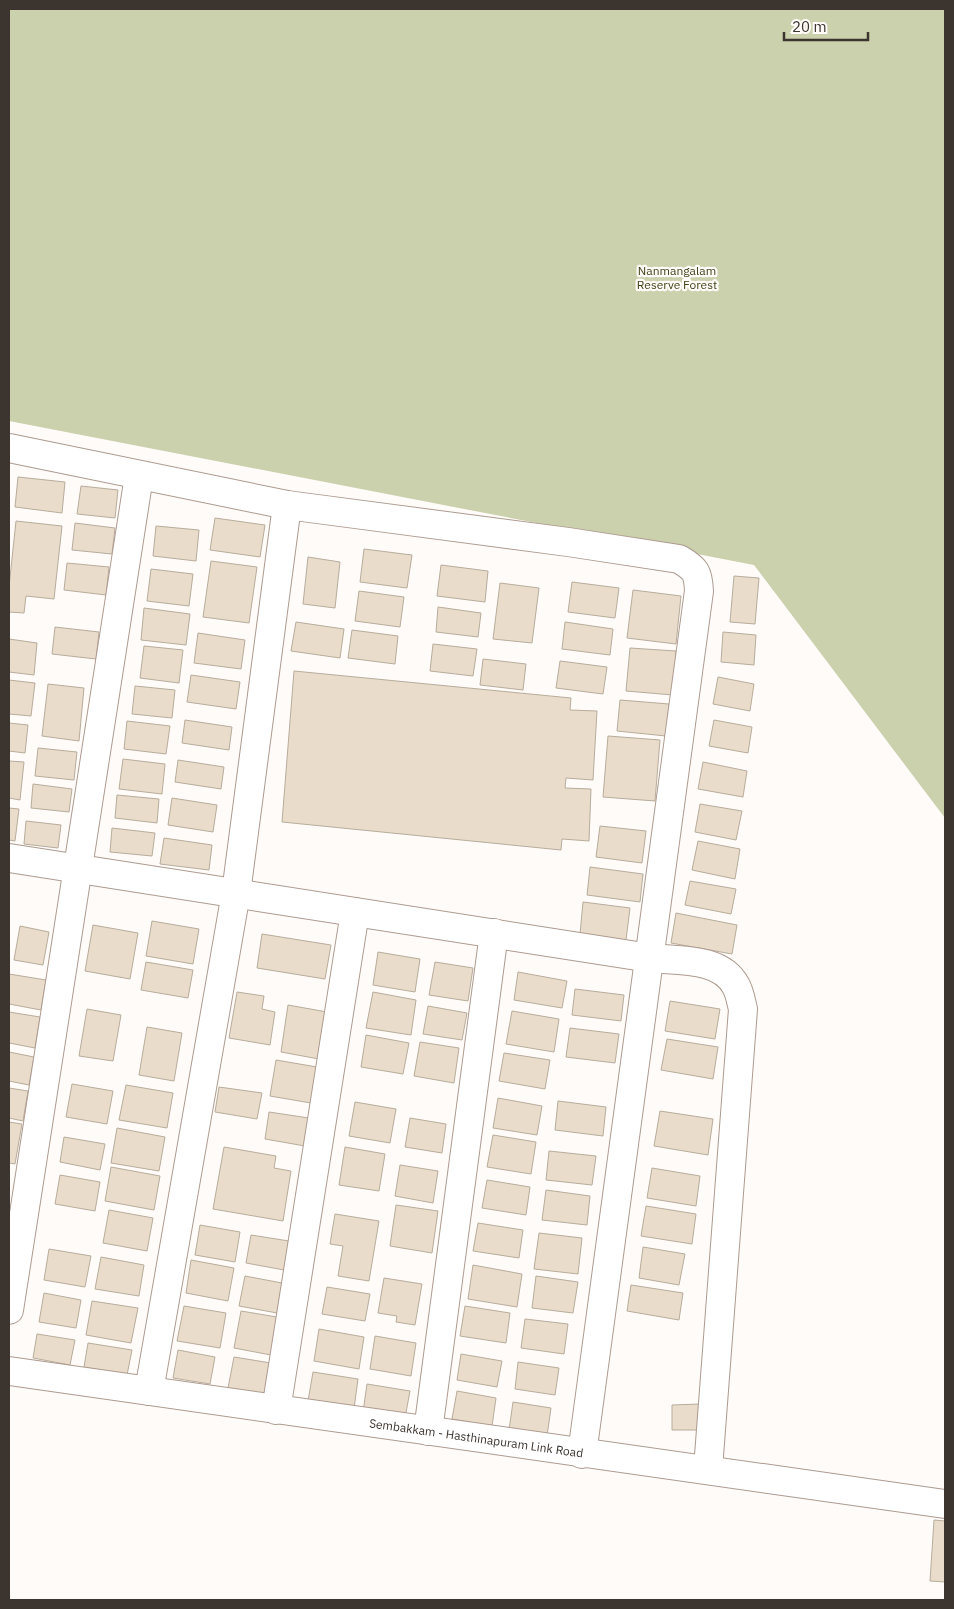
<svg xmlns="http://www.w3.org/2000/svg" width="954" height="1609" font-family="'IBM Plex Sans',sans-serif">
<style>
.green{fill:#cbd0ad}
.building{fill:#e9dccb;stroke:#b8ac9c}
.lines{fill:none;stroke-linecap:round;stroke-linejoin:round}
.minor-casing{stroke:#ad9b90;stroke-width:30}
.minor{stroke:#fff;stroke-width:28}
.labels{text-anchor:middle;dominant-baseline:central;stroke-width:4.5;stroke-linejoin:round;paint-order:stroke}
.park-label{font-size:12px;fill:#3d4116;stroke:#fffbf8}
.street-label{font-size:12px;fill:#3b342f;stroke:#fffbf8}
</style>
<rect width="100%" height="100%" fill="#fffbf8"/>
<path class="green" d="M9,9H945V818L754,565L9,421Z"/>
<path class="building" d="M18,477L65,482L62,513L15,507Z
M81,486L118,490L115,518L77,514Z
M215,518L265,525L260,557L210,550Z
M16,521L62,526L54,599L26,596L24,613L9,612V587Z
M75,523L115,528L112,554L72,550Z
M156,526L199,530L196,561L153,556Z
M364,549L412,555L407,588L360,582Z
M308,557L340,562L335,608L303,604Z
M211,561L257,567L249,623L203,617Z
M67,563L109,567L106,595L64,590Z
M441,565L488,571L485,602L437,596Z
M151,569L193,574L189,606L147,601Z
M734,576L759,578L755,624L730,622Z
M572,582L619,588L615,618L568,612Z
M500,583L539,588L532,643L493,639Z
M633,590L681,596L676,644L627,638Z
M359,591L404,597L400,627L355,621Z
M438,607L481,613L478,637L436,632Z
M144,608L190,614L186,645L141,640Z
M296,622L344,629L340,658L291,651Z
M565,622L613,629L610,655L562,649Z
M55,627L99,632L96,659L52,654Z
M352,630L398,636L395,664L348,658Z
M723,632L756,635L754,665L721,662Z
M198,633L245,640L241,669L194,663Z
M9,639L37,643L34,675L9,672Z
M433,644L477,649L473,676L430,671Z
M144,646L183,650L179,683L140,678Z
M630,648L676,651L673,695L626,691Z
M483,659L526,664L523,690L480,685Z
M560,661L607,667L603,694L556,688Z
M294,671L571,698L570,710L597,711L593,780L566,778L565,788L591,789L589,841L562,839L561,850L282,822Z
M191,675L240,682L236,709L187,702Z
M718,677L754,684L750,711L713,704Z
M9,680L35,683L31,716L9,714Z
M48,684L84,688L79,741L42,736Z
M135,686L175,690L172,718L132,714Z
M620,700L669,704L666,736L617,731Z
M185,720L232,727L229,750L182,743Z
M714,720L752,727L748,753L709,746Z
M127,721L170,726L166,754L124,749Z
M9,723L28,725L25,753L9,751Z
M608,736L660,740L655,801L603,797Z
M38,748L77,752L74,780L35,776Z
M123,759L165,764L162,794L119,789Z
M178,760L224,767L221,789L175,782Z
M9,761L24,762L20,800L9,798Z
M703,762L747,771L743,797L698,789Z
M33,784L72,789L69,812L31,808Z
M117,795L159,799L157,823L115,818Z
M172,798L217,805L213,832L168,825Z
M700,804L742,811L736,840L695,832Z
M9,808L19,809L15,841L9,840Z
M26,821L61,825L58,848L24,844Z
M600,826L646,831L642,863L596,857Z
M112,828L155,833L152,856L110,852Z
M164,838L212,845L209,870L160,864Z
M698,841L740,849L735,879L692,870Z
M590,867L643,874L640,902L587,895Z
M690,881L736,889L731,914L685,905Z
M583,902L630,908L626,940L580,934Z
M676,913L737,925L732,954L671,943Z
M152,921L199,929L193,964L146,956Z
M93,925L138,933L130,979L85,971Z
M20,926L49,932L43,965L14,960Z
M262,934L331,945L325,979L257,968Z
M378,952L420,959L415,992L373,985Z
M146,962L193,970L188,998L141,990Z
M435,962L473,968L468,1001L429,995Z
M518,972L567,981L562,1008L514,1000Z
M9,974L46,980L41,1010L9,1004Z
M575,989L624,995L621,1021L572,1015Z
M237,992L264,996L262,1009L275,1012L270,1045L229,1038Z
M373,992L416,1000L411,1035L366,1028Z
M670,1001L720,1009L715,1039L665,1031Z
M288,1005L327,1012L319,1059L281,1052Z
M428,1006L467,1013L462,1040L423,1034Z
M87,1009L121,1015L113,1061L79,1056Z
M512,1011L559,1019L554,1052L506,1044Z
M9,1012L40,1017L35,1048L9,1043Z
M147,1027L182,1033L174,1081L139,1075Z
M570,1028L619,1034L615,1063L566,1057Z
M366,1035L409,1043L403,1074L361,1067Z
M667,1039L718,1047L713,1079L661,1070Z
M420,1042L459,1048L454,1083L414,1076Z
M9,1052L34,1057L29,1085L9,1081Z
M504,1053L550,1060L545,1089L499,1081Z
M276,1060L317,1067L311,1103L270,1096Z
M72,1084L113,1091L107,1124L66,1117Z
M126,1085L173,1093L167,1128L119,1120Z
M219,1087L262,1093L257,1119L215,1112Z
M9,1088L28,1091L23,1121L9,1118Z
M498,1098L542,1106L537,1135L493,1128Z
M558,1101L606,1107L603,1136L555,1130Z
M355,1102L396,1109L390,1143L349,1136Z
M660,1111L713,1119L708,1155L654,1146Z
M269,1112L309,1118L305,1146L265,1139Z
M410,1118L446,1124L442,1153L405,1147Z
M9,1122L22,1124L15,1164L9,1163Z
M117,1128L165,1137L159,1171L111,1163Z
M493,1135L536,1142L531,1174L487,1167Z
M64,1137L105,1144L100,1170L60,1162Z
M224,1147L276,1156L274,1168L291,1171L283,1221L213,1209Z
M345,1147L385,1154L379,1191L339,1185Z
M549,1151L596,1156L592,1185L546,1180Z
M400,1165L438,1171L433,1203L395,1196Z
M111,1167L160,1176L154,1210L105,1201Z
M652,1168L700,1176L696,1206L647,1198Z
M60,1175L100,1182L95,1211L55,1204Z
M487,1180L530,1187L526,1215L482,1208Z
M546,1190L590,1196L587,1225L542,1220Z
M396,1205L438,1211L432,1253L390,1246Z
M646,1206L696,1214L692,1244L641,1236Z
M109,1210L153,1218L147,1251L103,1243Z
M335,1214L379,1221L369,1281L338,1276L343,1246L330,1244Z
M478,1223L523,1230L519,1258L473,1251Z
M200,1225L240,1232L235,1262L195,1255Z
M539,1233L582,1238L578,1274L534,1269Z
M251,1235L289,1241L284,1270L246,1263Z
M643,1247L685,1254L679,1285L639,1278Z
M49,1249L91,1256L85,1287L44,1280Z
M101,1257L144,1265L139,1296L95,1289Z
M191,1260L234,1268L228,1301L186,1293Z
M473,1265L522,1274L517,1307L468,1299Z
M245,1276L282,1283L277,1313L239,1306Z
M536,1276L578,1282L573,1313L532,1308Z
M384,1278L422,1284L415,1325L396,1322L397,1316L378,1313Z
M631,1285L683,1293L679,1320L627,1311Z
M327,1287L370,1294L365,1321L322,1314Z
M44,1293L81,1300L76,1328L39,1322Z
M92,1301L138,1308L131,1343L86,1335Z
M184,1306L226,1313L220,1348L177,1341Z
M465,1306L510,1313L506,1343L460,1336Z
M241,1311L277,1317L271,1355L234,1348Z
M525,1319L568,1324L564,1354L521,1348Z
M319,1329L364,1337L359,1369L314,1361Z
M37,1334L75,1340L70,1365L33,1358Z
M375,1336L416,1343L411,1376L370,1369Z
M88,1343L132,1350L127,1375L84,1367Z
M178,1350L215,1357L210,1384L173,1378Z
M461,1354L502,1361L497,1387L457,1380Z
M234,1357L271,1363L266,1395L228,1388Z
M518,1362L559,1368L555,1395L515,1389Z
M313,1372L358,1379L354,1409L308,1401Z
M367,1384L410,1391L405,1418L363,1412Z
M457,1391L496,1398L492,1426L452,1419Z
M513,1402L551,1408L547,1436L509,1430Z
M700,1404V1430H672V1405Z
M934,1520L945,1521V1582L930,1581Z"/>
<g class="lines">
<defs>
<g id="minor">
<path d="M9,448L287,505L568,542L679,559C696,569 698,572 699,591L582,1454"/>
<path d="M9,858L650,958C678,961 721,957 736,986C740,993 741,1002 743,1009L708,1469"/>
<path d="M9,1310L139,476"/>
<path id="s1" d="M9,1371L945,1504"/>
<path d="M149,1391L236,893L287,505"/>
<path d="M276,1410L355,912"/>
<path d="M428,1431L494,933"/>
</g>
</defs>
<use href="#minor" class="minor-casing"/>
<use href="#minor" class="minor"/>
</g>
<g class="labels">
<g class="park-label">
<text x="677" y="270">Nanmangalam<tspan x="677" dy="14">Reserve Forest</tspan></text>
</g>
<g class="street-label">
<text stroke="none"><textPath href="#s1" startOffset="472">Sembakkam - Hasthinapuram Link Road</textPath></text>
</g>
</g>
<rect width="954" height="1609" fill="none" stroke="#3b342f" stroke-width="20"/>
<path d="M784 32v8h84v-8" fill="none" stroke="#3b342f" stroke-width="2.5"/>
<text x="792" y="32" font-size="15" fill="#3b342f" stroke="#fffbf8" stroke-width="4" paint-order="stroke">20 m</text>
</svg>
